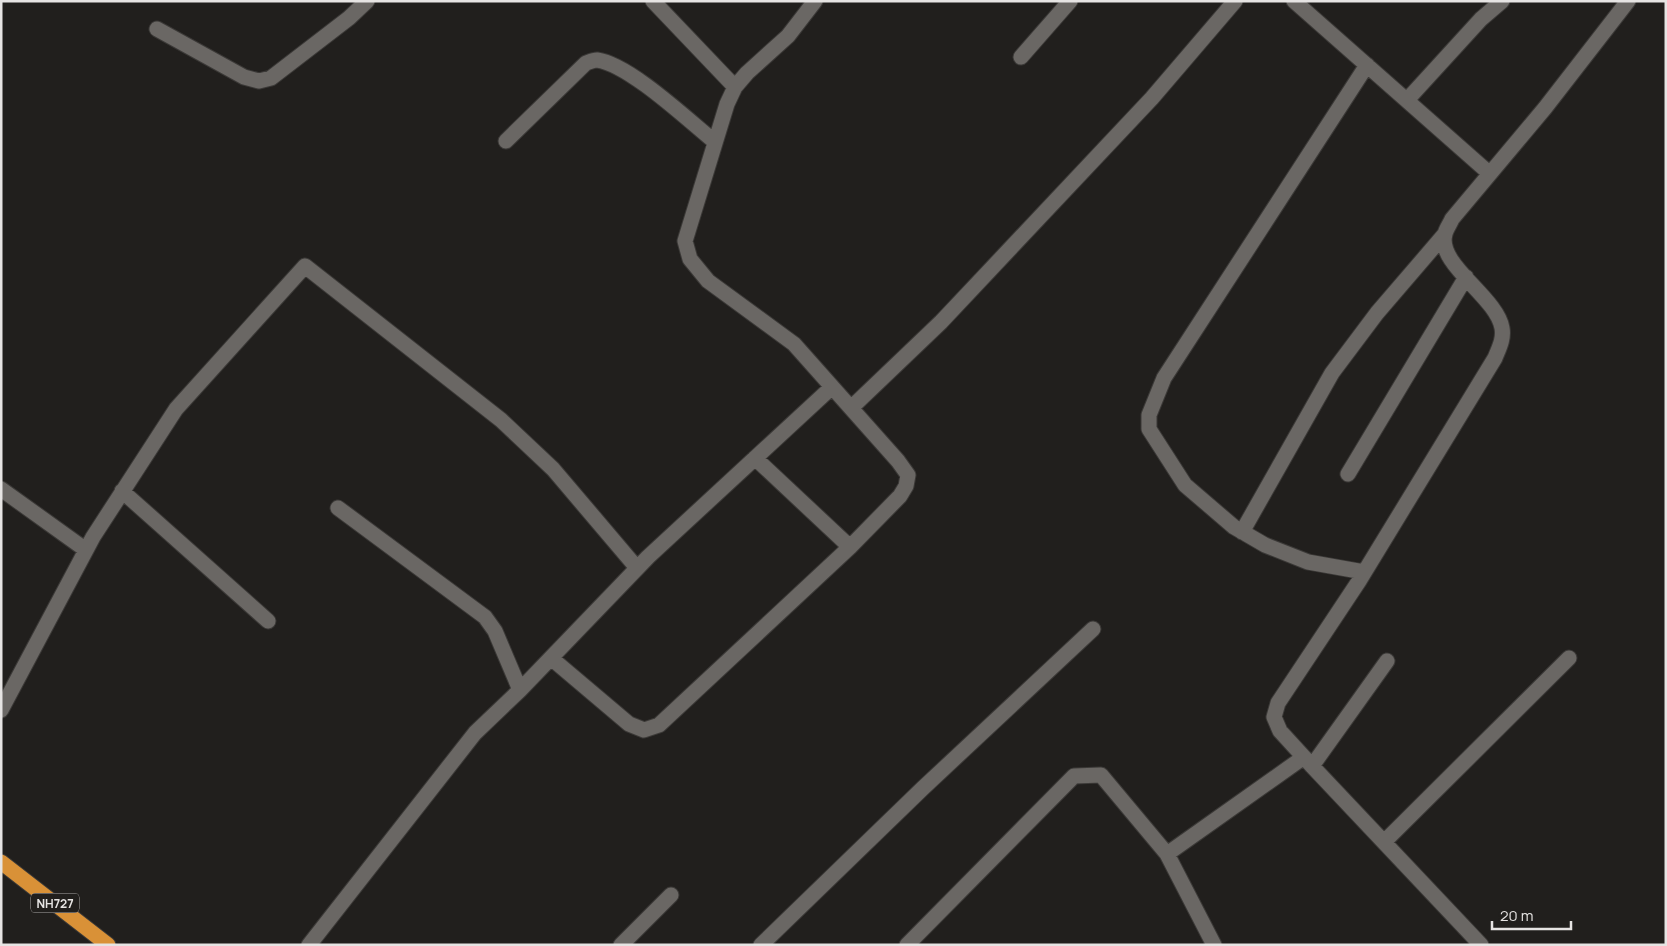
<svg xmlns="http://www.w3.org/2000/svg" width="1667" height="946" font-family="Manrope,sans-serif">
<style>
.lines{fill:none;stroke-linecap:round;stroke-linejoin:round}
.street-casing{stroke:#3b3937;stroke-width:17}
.highway-casing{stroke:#3b3937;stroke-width:17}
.street{stroke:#6a6764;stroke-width:15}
.highway{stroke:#d99137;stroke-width:15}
.labels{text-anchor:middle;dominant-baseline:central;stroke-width:5;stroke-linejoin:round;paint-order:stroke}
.shield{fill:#211f1d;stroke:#aba9a8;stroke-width:1}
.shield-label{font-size:12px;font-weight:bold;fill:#e6e4e3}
</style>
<rect width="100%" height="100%" fill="#211f1d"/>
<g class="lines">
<defs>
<path id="street" d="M653,1L735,87
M1294,1L1489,173
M157,29L244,77L259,81L271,78L349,18L367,1
M1021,57L1070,1
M1407,100L1481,19L1502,1
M506,141L586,63C589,62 593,60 597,60C629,64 689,121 715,142
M851,408L941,322L1152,98L1235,1
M755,458L850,547
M1348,474L1466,277
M1,489L86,550
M122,491L268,621
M338,508L485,617L495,631L520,690
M1242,532L1332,373L1377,313L1444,235
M1364,572L1308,562L1265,545L1234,527L1185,485L1149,429V415L1164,378L1367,65
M551,658L629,724L644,730L659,725L850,547L900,496L906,486L908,475L898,461L794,344L708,281L690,259L685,241L727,104L735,87L747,73L788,36L815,1
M1,710L93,537L176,409L305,266L501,420L553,469L637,568
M1312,766L1387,661
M1384,842L1569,658
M309,945L475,733L520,690L648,557L832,387
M621,945L671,895
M761,945L923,788L1093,629
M907,945L1074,776L1101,775L1167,854
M1214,945L1167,854L1304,757
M1481,945L1312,766L1280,731L1274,717L1278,703L1359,581L1495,358C1499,348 1504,339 1502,328C1497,297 1436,264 1445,234C1446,229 1450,224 1452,219L1545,108L1628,1"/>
<path id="highway" d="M1,862L108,945"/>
</defs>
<use href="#street" class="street-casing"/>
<use href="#highway" class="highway-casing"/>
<use href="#street" class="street"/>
<use href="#highway" class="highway"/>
</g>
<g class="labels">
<rect class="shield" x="31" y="893.5" width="48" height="19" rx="4"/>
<g class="shield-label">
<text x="55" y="903">NH727</text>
</g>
</g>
<rect width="1667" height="946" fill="none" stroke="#e6e4e3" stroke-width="5"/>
<path d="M1492 921v8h79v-8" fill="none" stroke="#e6e4e3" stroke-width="2.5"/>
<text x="1500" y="921" font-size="15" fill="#e6e4e3" stroke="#211f1d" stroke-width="4" paint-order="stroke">20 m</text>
</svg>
